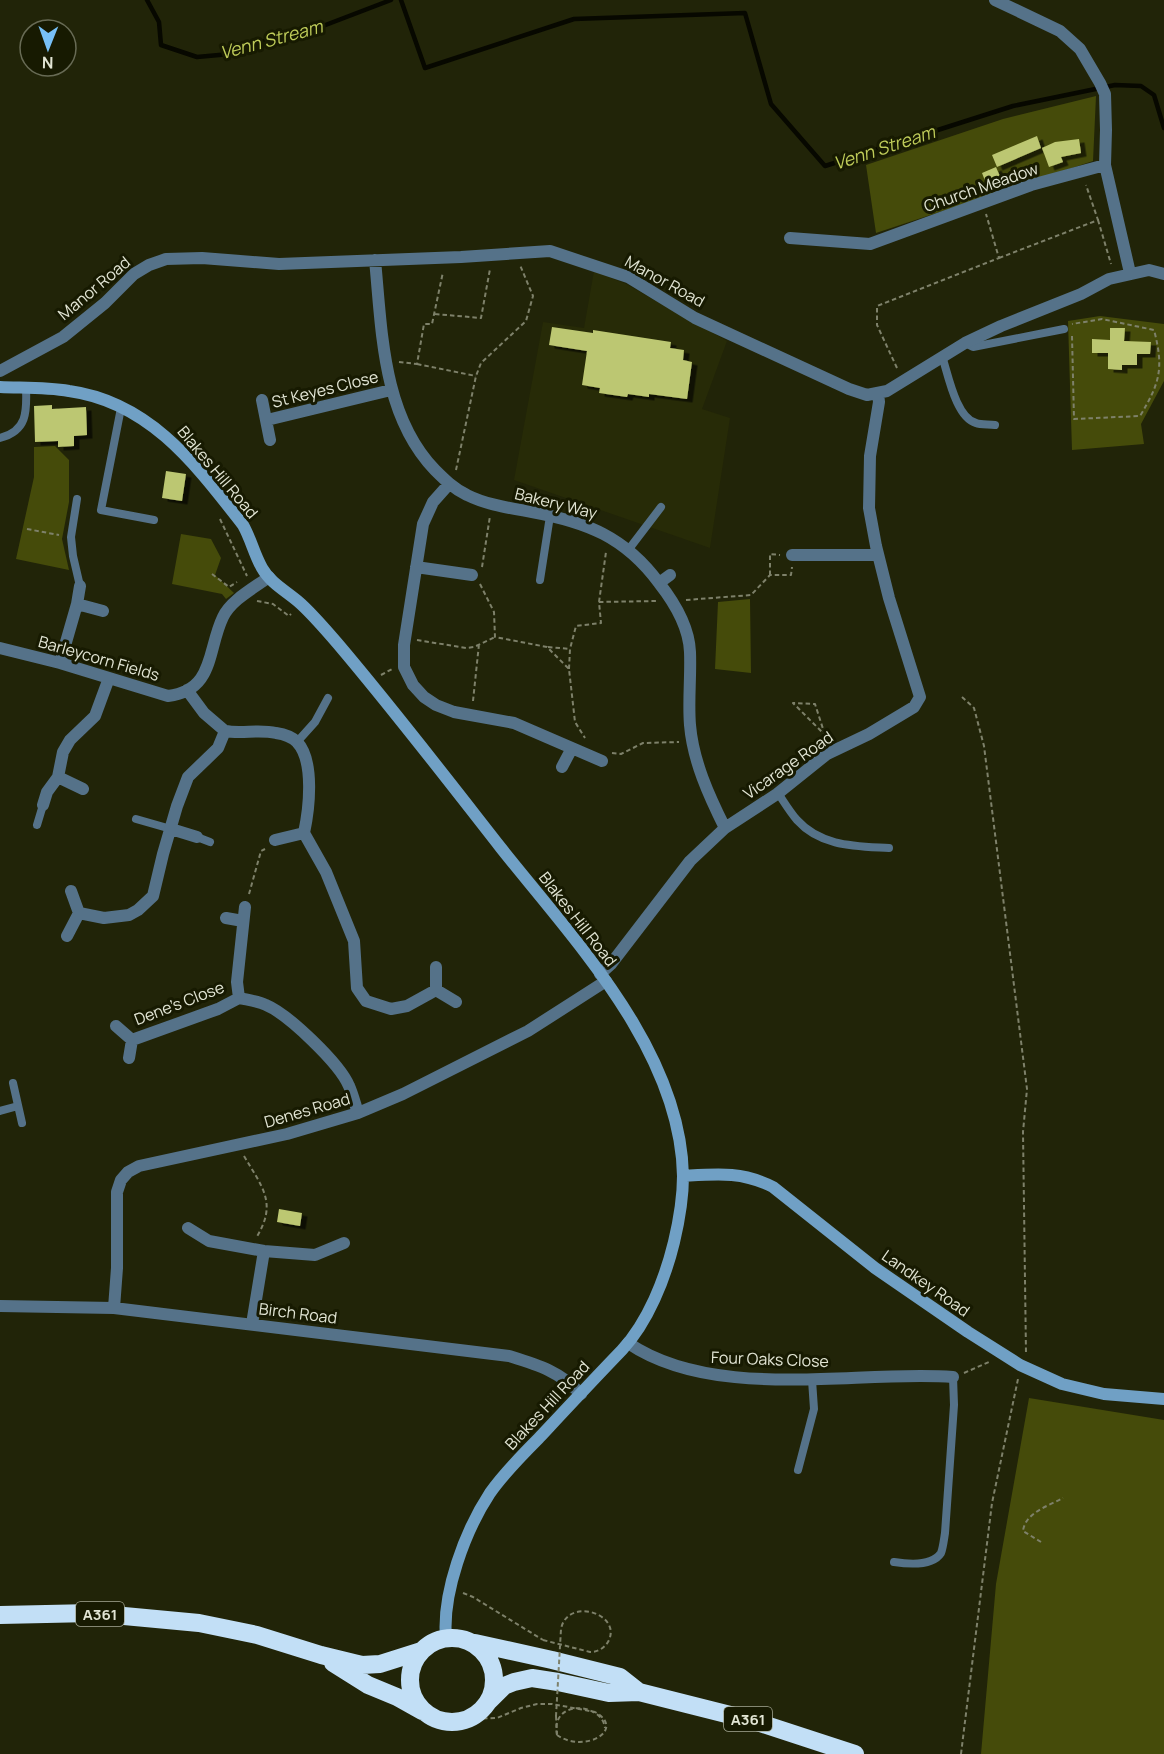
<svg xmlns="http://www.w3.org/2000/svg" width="1164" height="1754" font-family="Manrope,sans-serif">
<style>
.built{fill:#272b07}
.green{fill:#454b0a}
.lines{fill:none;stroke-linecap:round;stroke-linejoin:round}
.stream{stroke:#070800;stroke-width:4.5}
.building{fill:#bcc772;filter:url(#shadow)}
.path{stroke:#7e816a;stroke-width:2;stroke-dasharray:4.5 3;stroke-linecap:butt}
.lane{stroke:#557289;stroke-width:8}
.street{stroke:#557289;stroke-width:12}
.secondary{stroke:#70a0c5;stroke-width:12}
.highway{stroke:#c2dff6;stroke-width:18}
.path-bridge{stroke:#7e816a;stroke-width:2;stroke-dasharray:4.5 3;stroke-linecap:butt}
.labels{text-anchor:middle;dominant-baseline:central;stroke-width:6;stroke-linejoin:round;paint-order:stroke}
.shield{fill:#171a01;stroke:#a5a895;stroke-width:1.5}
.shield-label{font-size:15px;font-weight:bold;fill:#e2e5d4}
.street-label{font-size:16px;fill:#e2e5d4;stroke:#171a01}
.water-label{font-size:18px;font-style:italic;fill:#bfcc59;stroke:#171a01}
</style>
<defs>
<filter id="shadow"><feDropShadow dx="5.5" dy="3.5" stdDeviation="0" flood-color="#0009"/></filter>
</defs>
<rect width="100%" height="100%" fill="#212408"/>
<path class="built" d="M594,271L626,284L727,341L702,409L730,418L710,548L514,480L543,322L584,328Z"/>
<path class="green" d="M1096,96L1093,161L876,233L866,165L1003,119Z
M1100,316L1164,324V381L1141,424L1144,444L1072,450L1068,321Z
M55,446L69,460V502L62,539L69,570L16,559L34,477V447Z
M181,534L211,539L221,558L215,575L234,593L226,599L222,594L172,584Z
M750,599L751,673L715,669L718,602Z
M1029,1398L1164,1420V1754H981L996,1584Z"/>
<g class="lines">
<path class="stream" d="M147,0L159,22L161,45L197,57L230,54L261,42L302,34L391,0
M401,0L425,68L574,19L745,13L771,104L825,166L1013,106L1115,85L1141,86L1154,95L1164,128"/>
</g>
<path class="building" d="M1037,136L1041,148L997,167L992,155Z
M1079,139L1081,153L1061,157L1063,162L1049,167L1042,148L1055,142Z
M996,167L1004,186L989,191L982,173Z
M552,327L593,333V330L671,342L670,348L684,350L683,360L692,362L687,399L649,394V397L628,394L627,397L599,393L600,388L582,385L587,351L549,345Z
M1110,328H1125L1124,341L1151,342L1150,354H1137V365H1122V370L1108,369V353H1092V339L1110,340Z
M52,405V409L86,407L87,435L74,436V446L58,447V441L35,442L34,406Z
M166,471L186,474L182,501L162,498Z
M279,1209L302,1213L300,1226L277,1222Z"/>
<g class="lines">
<path class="path" d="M1098,220L1111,264
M999,258L1098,220L1086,185
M435,314L481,318L490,269
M1072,336L1074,419L1140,416C1160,383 1164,368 1154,330L1102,319L1072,324
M399,362L417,364L424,324H432L443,272
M417,364L476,376
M897,368L877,325V306L999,258L986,214
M456,470L476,376L481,363L526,321L533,296L520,265
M220,519L247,576
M27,529L59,535
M482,567L490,516
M212,574L229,587L237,582
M770,575V554L780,555
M480,584L494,612L495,637L547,647L569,669L575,722L585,738
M686,600L751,595L770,575H791L792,567
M257,601L273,604L289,616L291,614
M599,602L606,552
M417,640L466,648L474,647L495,637
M548,647L570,649
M569,669L570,649L576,626L601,623L599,602L656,601
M381,675L392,669
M962,697L974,708L984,746L1027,1089L1023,1132L1026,1354
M473,701L479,644
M825,735L815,704L793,703L828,738
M612,753L621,754L643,743L679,742
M249,894L261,851L265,849
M244,1156C262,1187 278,1203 256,1238
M964,1373L989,1362
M1041,1542L1023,1531C1025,1513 1048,1506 1063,1498
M463,1593L473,1597L543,1640
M556,1716L557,1734
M468,1719L497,1718L521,1708L537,1704H552L595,1712C627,1730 584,1754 557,1735
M961,1754L992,1503L1018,1379"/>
<path class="lane" d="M965,343L973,347L1064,329
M942,356C948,374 956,418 976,423C981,425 989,424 995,425
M121,408L101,510L154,520
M0,438C27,431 27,412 26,388
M77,499L71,537L73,556L80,586
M629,549L661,507
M540,580L550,516
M297,742L315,722L328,698
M778,793C784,802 790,812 797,820C821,847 857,846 889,848
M136,819L171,829
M37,825L43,805
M197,837L210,842
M13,1083L22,1123
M0,1111L18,1106
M798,1470L814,1409L812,1380
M894,1562C907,1564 932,1567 941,1553C943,1548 944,1539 945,1533L954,1405L953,1377"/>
<path class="street" d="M995,0L1060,31L1080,49L1100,83L1105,94L1106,130L1105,165L1130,273
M790,238L870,244L1031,185L1105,165
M375,260C382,331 382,415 435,470C444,479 454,489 467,495C487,505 510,508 532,512C587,522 625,537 659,583C674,602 689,627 690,652C691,677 688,701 690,725C693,761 709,796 725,828
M0,371L63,337L105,303L134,274L149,265L166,259L202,258L279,264L461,257L550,251L628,277L695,318L849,389L867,395L887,391L965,343L1001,326L1081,294L1109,279L1149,270L1164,274
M262,400L270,440
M267,420L391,390
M449,484L433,502L423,524L404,645V667L413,685L424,697L436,705L454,712L514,723L602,761
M792,555H878
M416,567L472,575
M659,583L670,575
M77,604L103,611
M0,648L60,663L168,696C215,690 207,650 223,617C231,600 254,588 269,577
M60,663L77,604L80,586
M187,690L204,713L225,731C242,734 259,729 276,733C283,734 292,737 297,742C315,761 309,810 304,833L275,840
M562,767L572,748
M58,777L83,789
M43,805L47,792L58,777L63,752L70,740L95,716L109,678
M171,829L197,837
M304,833L326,872L354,941L357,988L366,1001L391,1009L407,1006L436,990
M245,907L237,982L239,998C248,1000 258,1001 266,1005C288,1014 340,1064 349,1086C353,1095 355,1104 358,1113
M79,913L104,918L129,915L138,910L153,896L163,854L177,806L188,777L218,748L225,731
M226,918L243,921
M67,936L79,913L71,891
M436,967V990L456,1002
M600,974L611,964L690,861L725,828L777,794L827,754L869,734L914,707L920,697L889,598L876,546L869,508L870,456L879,402L878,393
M116,1026L132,1040
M129,1058L132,1040L218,1009L239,998
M188,1228L209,1241L264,1251L315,1255L344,1243
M0,1306L114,1308L509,1356C538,1365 559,1371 581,1394
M114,1308L117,1268V1192L121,1180L128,1172L139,1166L287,1134L358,1113L403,1094L528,1031L606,981
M252,1324L264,1251
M628,1343C715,1402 853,1370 953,1377"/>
<path class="secondary" d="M0,387C23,388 46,387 69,391C150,402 196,465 243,525C251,539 254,554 262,568C271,584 288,592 301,604C314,616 326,630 338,644C394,710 447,779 501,848C574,940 681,1051 683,1176C683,1199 679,1221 674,1242C665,1279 648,1322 622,1350C594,1379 567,1408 539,1438C522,1455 504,1473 490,1493C465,1531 442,1593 446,1638
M683,1176C716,1174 742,1171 773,1187L875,1268L968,1332L1020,1365L1062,1384L1104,1394L1164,1399"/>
<path class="highway" d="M0,1615L92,1613L199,1623L257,1635L321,1655L362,1665L380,1664L421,1651
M410 1680a42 42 0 1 1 84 0a42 42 0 1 1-84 0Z
M475,1643L552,1660L620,1677L639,1692
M333,1663L368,1685L397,1697L422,1711
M489,1701L504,1686L514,1682L532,1678L558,1682L609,1693L639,1692L754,1721L855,1754"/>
<path class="path-bridge" d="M543,1640L590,1652C598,1652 605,1648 609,1640C621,1613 567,1597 561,1629L556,1716
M557,1735C550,1699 602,1702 605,1728"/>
</g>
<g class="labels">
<g class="shield">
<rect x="76" y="1602" width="48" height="24" rx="4.5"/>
<rect x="724" y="1707" width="48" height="24" rx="4.5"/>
</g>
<g class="shield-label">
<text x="100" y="1614">A361</text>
<text x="748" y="1719">A361</text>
</g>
<g class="street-label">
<text transform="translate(981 187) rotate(-19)">Church Meadow</text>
<text transform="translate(665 281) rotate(29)">Manor Road</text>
<text transform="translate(94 288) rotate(-40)">Manor Road</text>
<text transform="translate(325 389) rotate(-14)">St Keyes Close</text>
<text transform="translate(218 472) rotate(50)">Blakes Hill Road</text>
<text transform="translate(556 503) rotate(14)">Bakery Way</text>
<text transform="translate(99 658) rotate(16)">Barleycorn Fields</text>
<text transform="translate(788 765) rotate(-35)">Vicarage Road</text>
<text transform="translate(578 919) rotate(52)">Blakes Hill Road</text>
<text transform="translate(179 1003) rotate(-21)">Dene's Close</text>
<text transform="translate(307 1110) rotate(-16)">Denes Road</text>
<text transform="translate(926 1283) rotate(35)">Landkey Road</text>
<text transform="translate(298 1313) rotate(7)">Birch Road</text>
<text transform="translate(770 1359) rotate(2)">Four Oaks Close</text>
<text transform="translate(547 1405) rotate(-47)">Blakes Hill Road</text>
</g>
<g class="water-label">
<text transform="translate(271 39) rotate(-15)">Venn Stream</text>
<text transform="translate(884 147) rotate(-18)">Venn Stream</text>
</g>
</g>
<g transform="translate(48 48) rotate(181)"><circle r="28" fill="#171a01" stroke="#686b55" stroke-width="1.5"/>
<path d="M0-4.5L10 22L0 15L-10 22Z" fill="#77c0f7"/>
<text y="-9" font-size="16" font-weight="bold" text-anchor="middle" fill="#e2e5d4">N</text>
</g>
</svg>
